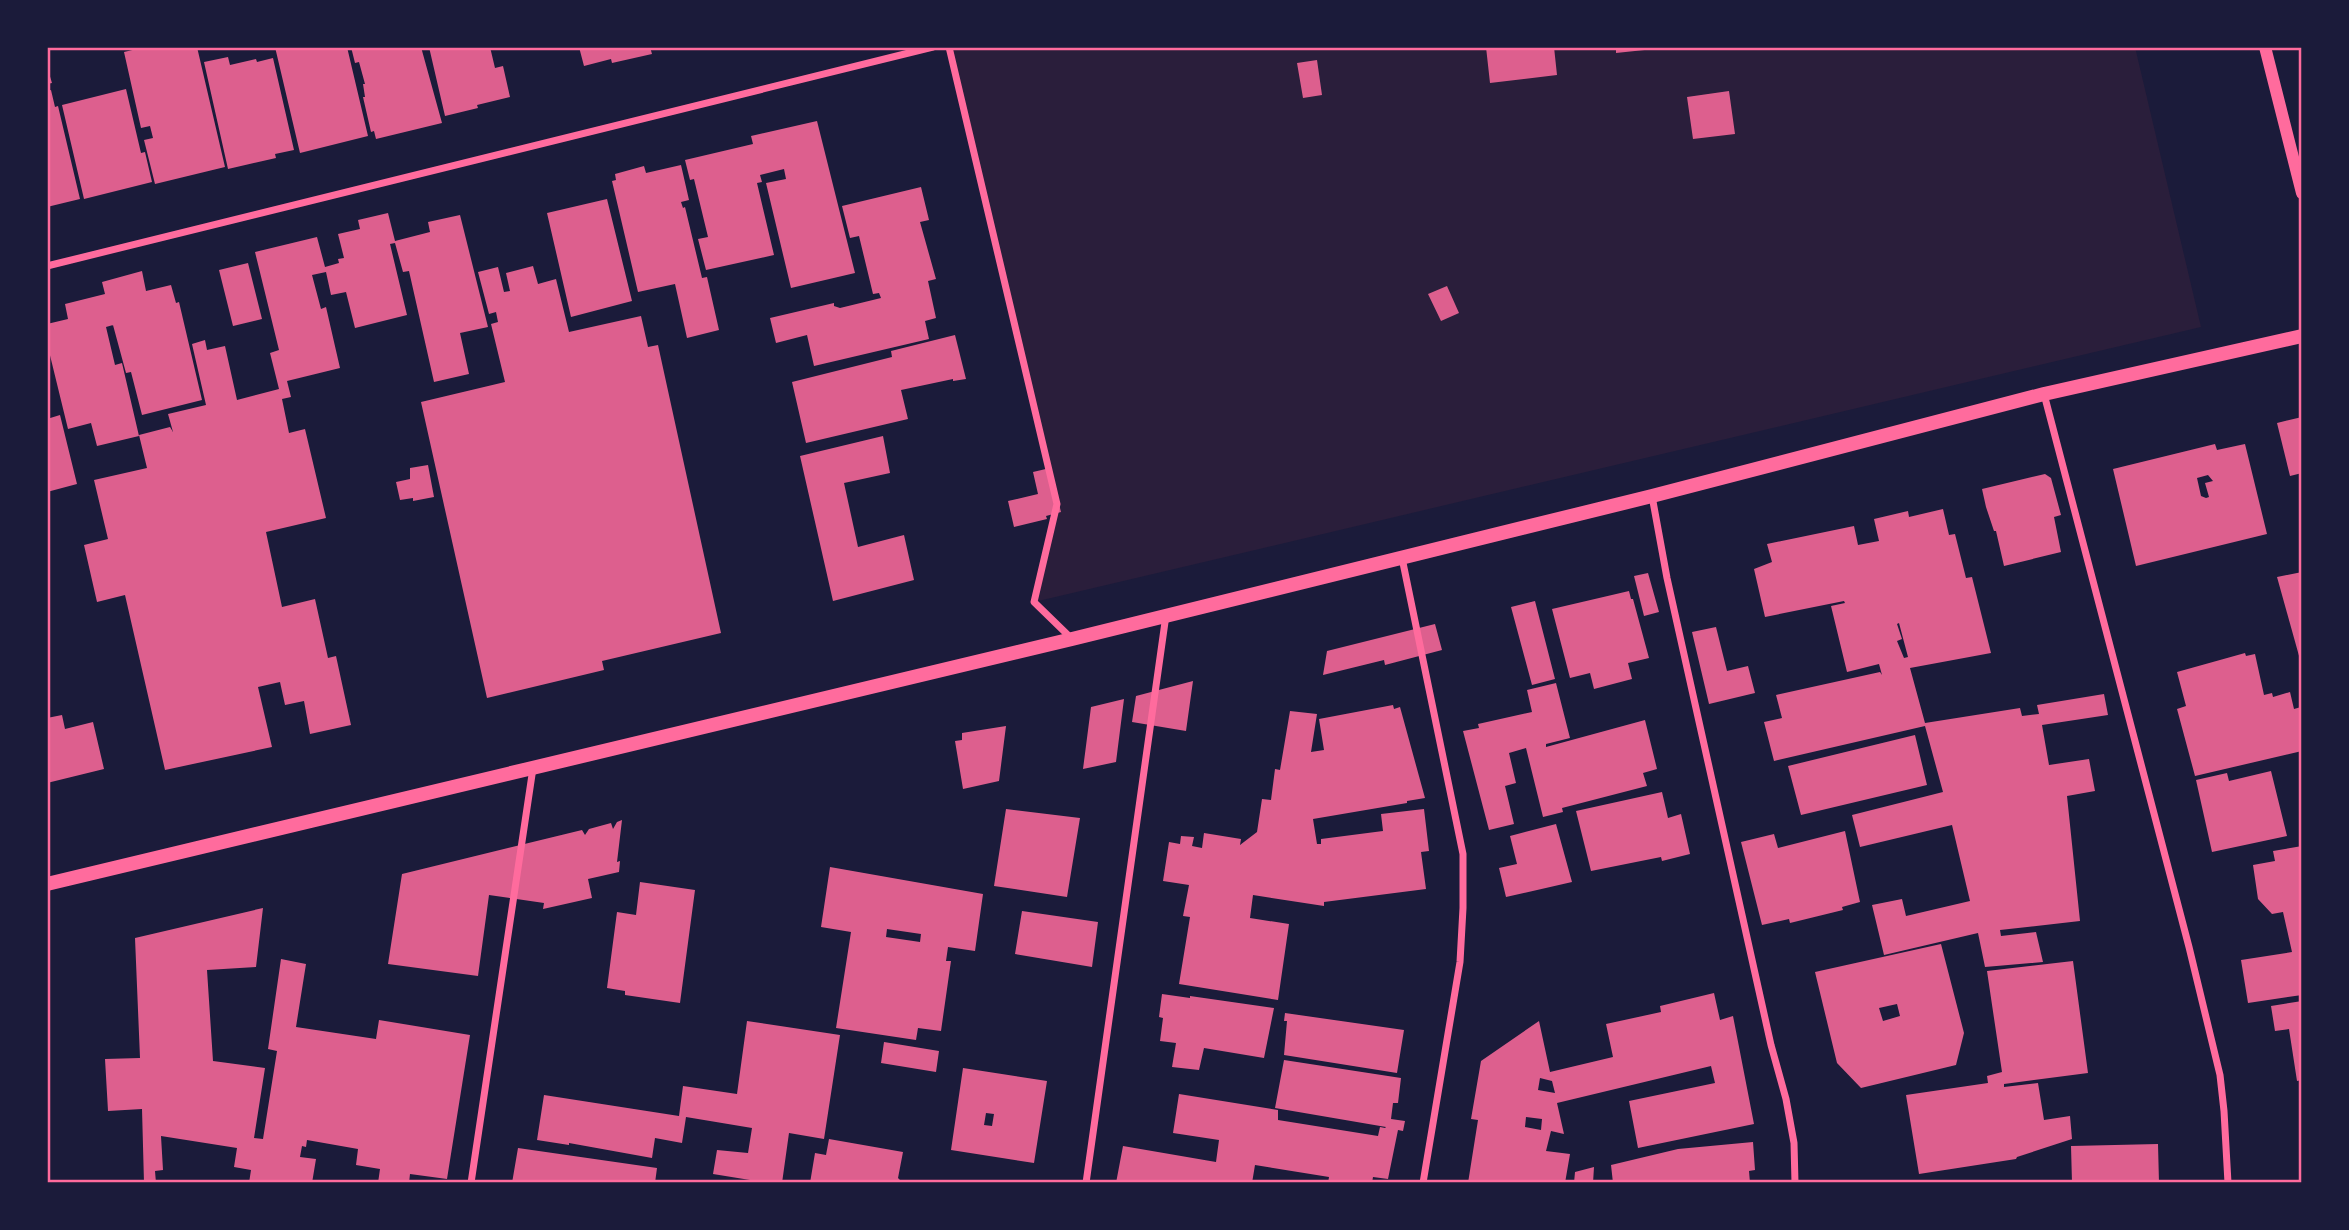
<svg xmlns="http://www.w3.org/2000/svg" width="2349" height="1230" font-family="Lato,sans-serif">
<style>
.green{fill:#2a1e3b}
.building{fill:#dd5f8e;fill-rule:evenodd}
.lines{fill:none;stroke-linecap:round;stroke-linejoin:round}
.minor{stroke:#ff6b9d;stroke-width:7}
.tertiary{stroke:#ff6b9d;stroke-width:12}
.secondary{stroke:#ff6b9d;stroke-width:14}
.neatline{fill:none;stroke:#ff6b9d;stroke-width:2.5}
</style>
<rect width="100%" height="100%" fill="#1b1b3a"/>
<path class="green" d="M949,47H2135L2201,327L1034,602L1057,504Z"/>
<path class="building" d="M145,47H197L225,167L155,184L144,140L153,138L150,126L141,128L124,52Z
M275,47H347L368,136L300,153Z
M351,47H421L442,123L376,139L374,131L371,132L363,97H365L363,84H365L359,62L355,63Z
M429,47H490L495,68L503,66L510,97L477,105L478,108L445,116Z
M579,47H650L652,54L612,63L611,59L584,66Z
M1486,47H1554L1557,75L1490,83Z
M1616,47H1654V49L1616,53Z
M228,57L230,65L256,59L257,62L273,58L294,150L275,154L276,158L228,169L204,62Z
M1317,60L1322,95L1303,98L1297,63Z
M47,67L52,83L47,84Z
M126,89L141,153L145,152L152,182L84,199L62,105Z
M51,90L55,107L58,106L80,199L47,207V91Z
M1729,91L1735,134L1693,139L1687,97Z
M817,121L855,273L791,288L766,183L786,179L784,169L760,175L762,182L757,183L774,255L706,270L698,239L708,237L694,179L690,180L685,160L753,144L751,136Z
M681,165L689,200L681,202L683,208L685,207L702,278L707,277L719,330L687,338L675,284L638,292L612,181L616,180L615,174L644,166L646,173Z
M921,187L929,220L920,222L936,279L928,281L936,318L925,321L929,339L814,366L807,335L776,343L770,318L834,303V306L840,308L881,298L879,293L873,294L859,236L850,238L842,206Z
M607,199L632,301L571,317L547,213Z
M388,213L395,241L430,232L428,222L460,215L488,327L460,333L469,374L434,382L409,271L403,272L395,243L390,244L407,315L355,328L346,292L331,295L326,272L312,275L321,309L326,307L340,368L287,381L291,397L282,399L289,433L305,429L326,518L266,532L282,607L315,599L328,658L336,656L351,725L310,734L304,701L285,705L280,682L258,687L272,747L165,770L125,595L97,602L84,545L108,539L94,480L147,468L139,435L170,427L173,432L168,414L206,405L192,344L205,340L207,350L225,346L237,400L279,389L270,353L279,350L255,252L317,237L325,267L339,263L338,259L344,258L338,234L360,229L358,220Z
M248,263L262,319L233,326L219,270Z
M533,266L538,284L556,279L569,332L641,316L648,347L658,345L721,633L602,661L604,670L487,698L421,402L505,382L491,324L498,322L496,312L489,314L478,272L498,267L504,292L510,291L506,273Z
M142,271L146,291L171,285L176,303L179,302L202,400L142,415L131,372L126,373L110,314L113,325L106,327L115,365L122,363L139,436L97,446L91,423L68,429L47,343V324L68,319L65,304L105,294L102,282Z
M1447,286L1459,313L1441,321L1428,294Z
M955,335L966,379L953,381V379L901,390L908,419L806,443L792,382L892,357L891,351Z
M60,415L77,484L47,492V419Z
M2302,417V473L2290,476L2277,423Z
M883,436L890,473L844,483L858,547L904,535L914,580L833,601L800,456Z
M2215,444L2217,450L2245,444L2267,534L2136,566L2113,469ZM2208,475L2213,481L2205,483L2209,497L2206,498L2201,496L2197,478Z
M428,465L434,497L413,501V498L400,500L396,482L410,479V468Z
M1050,468L1061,512L1046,516L1047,519L1014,527L1008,501L1038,494L1033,472Z
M2045,474L2051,478L2061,515L2054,517L2061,552L2004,566L1996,531H1994L1986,507L1982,489Z
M1943,509L1949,535L1955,534L1966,578L1972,577L1991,653L1910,668L1925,723L2020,708L2022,716L2039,714L2037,705L2104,694L2108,715L2042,725L2049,765L2089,759L2095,791L2067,796L2080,921L2000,930L2001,936L2036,932L2043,962L1985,967L1978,933L1884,955L1872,905L1902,899L1906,916L1970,901L1952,825L1860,847L1852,815L1943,792L1925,726L1774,761L1764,722L1782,718L1776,695L1880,672L1882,675L1879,664L1847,672L1831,606L1845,603L1844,601L1765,617L1754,569L1772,562L1767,544L1854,526L1858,545L1879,541L1874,519L1908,511L1909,517ZM1899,623L1908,657L1904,658L1897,641L1902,639L1897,624Z
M2302,572V663H2301L2277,577Z
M1648,573L1659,612L1644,616L1634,576Z
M1629,591L1631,599H1633L1649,658L1628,663L1632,679L1594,689L1590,673L1570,678L1552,609Z
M1535,601L1555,679L1532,685L1511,607Z
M1435,624L1442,650L1385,665L1384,660L1323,675L1327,651Z
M1716,627L1727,671L1748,666L1755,693L1709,704L1692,632Z
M2245,653L2246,656L2255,654L2264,695L2272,693L2273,697L2290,692L2294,709L2301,707L2302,751L2195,776L2177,709L2186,706L2177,672Z
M1193,681L1186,731L1132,722L1136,696Z
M1556,683L1570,738L1546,744V747L1645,720L1657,769L1643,773L1647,786L1562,808L1563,812L1543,817L1526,748L1509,753L1516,783L1505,786L1514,824L1489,830L1463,731L1479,728L1478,724L1532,712L1527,690Z
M1124,699L1116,762L1083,769L1091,707Z
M1393,705L1394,709L1400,707L1425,798L1407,801V803L1313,819L1317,844H1321V839L1383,831L1381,814L1424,809L1429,851L1421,852L1426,889L1324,902V906L1253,895L1250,918L1289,924L1278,1000L1179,984L1190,917L1183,916L1189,885L1163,881L1169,842L1180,844L1181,836L1194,837L1192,846L1202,848L1204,833L1241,839L1240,845L1257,832L1262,799L1271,800L1275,769L1280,770L1290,711L1317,714L1311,752L1324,750L1319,719Z
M62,715L65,729L93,722L104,769L47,783V718Z
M1006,726L999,781L963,789L955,741L962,740V733Z
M1915,735L1927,785L1801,815L1788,766Z
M2271,771L2287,836L2212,852L2196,780L2227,773L2229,781Z
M1662,792L1668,818L1681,814L1690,854L1662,861L1661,857L1591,871L1576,811Z
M1006,809L1080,818L1067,897L994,886Z
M622,820L617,862L620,861L619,872L588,879L592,898L543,909L544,903L489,895L478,976L388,964L402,874L582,830L585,835L589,829L611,823L613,829L617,822Z
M1556,824L1572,882L1506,897L1499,868L1517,864L1510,836Z
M1845,831L1860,902L1842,907L1843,910L1790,923L1789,919L1762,925L1741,842L1774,834L1778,848Z
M2302,846V995L2248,1003L2241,960L2292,952L2283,912L2272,914L2258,899L2253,865L2275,861L2273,851Z
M830,867L983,894L975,951L948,947L946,961H951L941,1031L918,1028L916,1040L836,1028L851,932L821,927ZM887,929L921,934L920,942L886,937Z
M640,882L695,890L680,1003L625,995V991L607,988L617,912L636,915Z
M263,908L256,967L207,970L213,1061L265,1068L254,1138L263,1139L277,1051L268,1049L281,959L306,964L296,1027L376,1039L379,1020L470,1035L447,1179L410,1174L409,1183H378L380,1169L356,1165L358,1149L307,1140L306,1147L302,1146L300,1157L316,1159L312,1183H249L251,1170L234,1167L237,1148L161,1136L163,1170L155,1171L156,1183H144L142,1109L108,1111L105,1059L140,1058L135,938Z
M1022,911L1098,922L1092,967L1015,954Z
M1941,944L1964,1033L1956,1065L1861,1088L1837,1063L1815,972ZM1897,1004L1900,1016L1883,1021L1879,1008Z
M2073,961L2088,1073L2004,1084V1087L2038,1083L2044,1120L2070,1116L2072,1139L2017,1157L2016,1159L1919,1174L1906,1095L1988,1083L1987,1076L2002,1072L1987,971Z
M1714,993L1720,1020L1733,1016L1754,1124L1638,1148L1629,1101L1715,1083L1711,1066L1557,1103L1564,1134L1551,1131L1546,1151L1570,1154L1565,1183H1468L1478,1120L1471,1119L1481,1061L1539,1021L1550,1072L1613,1057L1606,1024L1661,1012L1660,1006ZM1540,1078L1552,1081L1555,1093L1538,1090ZM1526,1117L1542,1119L1541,1130L1525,1127Z
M1162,994L1190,998V996L1274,1008L1264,1058L1204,1048L1199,1070L1172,1067L1176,1043L1160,1041L1163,1018L1159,1017Z
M2302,1001V1080L2297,1081L2289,1029L2275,1031L2271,1006Z
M1285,1013L1404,1030L1397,1073L1284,1055L1287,1021H1284Z
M747,1021L840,1035L824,1139L789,1133L782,1183H750V1180L713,1174L717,1150L748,1153L752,1128L686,1117L682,1143L655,1138L652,1158L569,1143V1145L537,1140L544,1095L679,1116L683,1086L737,1094Z
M884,1042L939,1051L936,1072L881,1063Z
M1284,1060L1401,1078L1398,1103H1393L1391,1119L1405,1121L1403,1131L1398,1130L1388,1179L1373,1177L1372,1183H1328L1329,1177L1255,1165L1252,1183H1116L1123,1146L1216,1162L1219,1140L1173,1133L1179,1094L1278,1110V1120L1378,1136L1380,1127L1385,1128L1386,1127L1275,1108Z
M963,1068L1047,1081L1034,1163L951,1150ZM986,1113L994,1114L992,1126L984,1125Z
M829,1139L903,1152L898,1178L903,1183H810L815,1153L826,1155Z
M1753,1142L1755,1170L1749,1171L1750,1183H1613L1611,1165L1678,1149Z
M2158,1144L2159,1183H2072L2071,1146Z
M518,1148L657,1168L655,1183H512Z
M1594,1167L1593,1183H1574L1575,1172Z"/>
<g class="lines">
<path class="minor" d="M949,47L1057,504L1034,602L1071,638
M47,266L933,47
M2044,394L2189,947L2220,1075L2224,1111L2228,1183
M1652,496L1667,578L1771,1045L1786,1099L1794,1143L1795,1183
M1402,558L1463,854V908L1460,962L1423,1183
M471,1183L533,768
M1086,1183L1166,615"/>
<path class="tertiary" d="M2265,47L2302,193"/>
<path class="secondary" d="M47,884L1072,639L1652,496L2044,394L2302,336"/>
</g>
<rect width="2349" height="1230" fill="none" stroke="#1b1b3a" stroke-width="98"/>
<rect x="49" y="49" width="2251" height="1132" class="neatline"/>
</svg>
